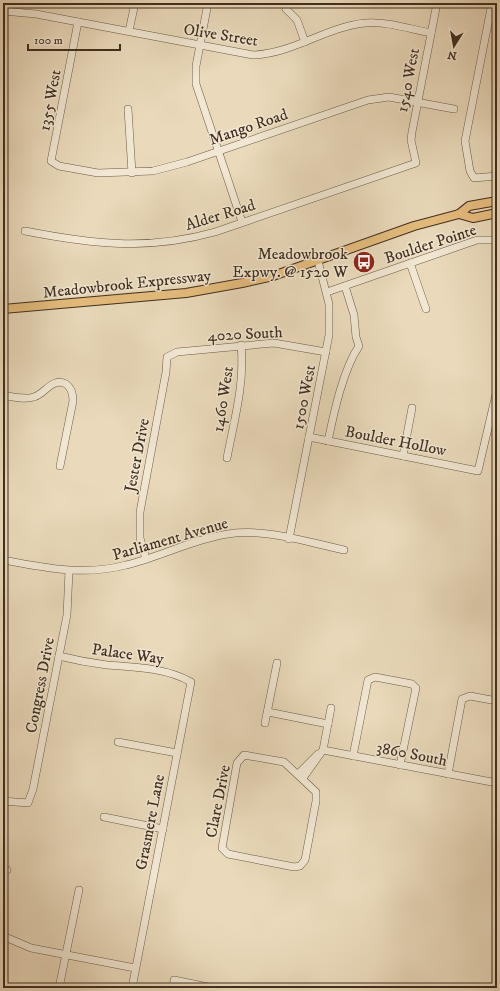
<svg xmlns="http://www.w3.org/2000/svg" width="500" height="991" font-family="'IM FELL DW Pica',serif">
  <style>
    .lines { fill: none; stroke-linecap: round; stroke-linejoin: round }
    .minor-casing { stroke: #6b5945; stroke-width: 8 }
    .major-casing { stroke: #412e1e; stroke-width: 10 }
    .minor { stroke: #f1e7d3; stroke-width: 7 }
    .major { stroke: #e5bd7e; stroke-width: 8 }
    .labels { text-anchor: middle; stroke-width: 3; stroke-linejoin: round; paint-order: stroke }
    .street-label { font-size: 16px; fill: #412e1e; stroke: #f1e7d3 }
    .poi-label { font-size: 16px; fill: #412e1e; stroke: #f1e7d3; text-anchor: end }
  </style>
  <rect width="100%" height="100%" fill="#eadabb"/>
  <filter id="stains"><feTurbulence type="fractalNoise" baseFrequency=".005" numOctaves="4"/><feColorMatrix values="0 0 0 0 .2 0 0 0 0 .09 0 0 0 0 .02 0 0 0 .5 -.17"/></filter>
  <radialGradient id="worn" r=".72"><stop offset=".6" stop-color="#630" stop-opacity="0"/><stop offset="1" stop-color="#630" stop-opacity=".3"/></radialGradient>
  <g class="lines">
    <g class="minor-casing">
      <g id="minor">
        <path d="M208 3 196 66V84L242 222"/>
        <path d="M492 3 465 141 470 171 474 178 497 176"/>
        <path d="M286 9 297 20 305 42"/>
        <path d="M3 11 36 14 253 55C292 54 326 27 365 23 386 21 410 29 431 33"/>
        <path d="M78 22 51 161 59 166 98 173 153 171 187 162 368 100 389 97 454 109"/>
        <path d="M129 31 135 3"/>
        <path d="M128 109 132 173"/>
        <path d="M25 231C92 244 147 251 215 232L416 163 411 140 412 132 437 3"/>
        <path d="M410 263 426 309"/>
        <path d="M327 292 477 240H497"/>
        <path d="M3 395C13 397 24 400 34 397 45 394 52 377 66 384 72 388 73 394 73 401L60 466"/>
        <path d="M309 437 478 471 497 390"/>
        <path d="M328 441C334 412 343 370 359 346L356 337 354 315 345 286"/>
        <path d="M403 456 412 408"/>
        <path d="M227 458C234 421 245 383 241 345"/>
        <path d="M289 539 329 335V304L318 261"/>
        <path d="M146 559 140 538V512L166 372 167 357 177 352 274 343 326 352"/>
        <path d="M3 560C45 568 84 576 126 565 160 557 193 539 228 534 266 528 307 542 344 550"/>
        <path d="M59 656C75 660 91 663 107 665 135 667 167 668 191 682L132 988"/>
        <path d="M268 712 328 724"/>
        <path d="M265 723 277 663"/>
        <path d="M118 742 177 753"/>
        <path d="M323 750 497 783"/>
        <path d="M244 755 284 762 316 792V801L305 860 300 866 294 867 228 854 222 848 237 763Z"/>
        <path d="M353 756 368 680 375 677 412 684 416 688 400 765"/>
        <path d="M298 774 318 754"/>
        <path d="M448 774 462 699 470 696 497 701"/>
        <path d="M303 778 323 750 331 708"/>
        <path d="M495 783 497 774"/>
        <path d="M3 801 28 803 33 789 67 615 69 571"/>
        <path d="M104 817 163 829"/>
        <path d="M3 872 7 870"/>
        <path d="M3 936 31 948 135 968"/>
        <path d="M59 988 79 890"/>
        <path d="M173 988 174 980 213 988"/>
      </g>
    </g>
    <g class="major-casing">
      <g id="major">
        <path d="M459 214 473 218 497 213"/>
        <path d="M3 309 186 293 242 283 273 276 414 226 459 214 469 206 497 201"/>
      </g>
    </g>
    <use href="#minor" class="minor"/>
    <use href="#major" class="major"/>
  </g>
  <defs>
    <g id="bus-disc" transform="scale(1.15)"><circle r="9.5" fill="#8f2418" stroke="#f1e7d3"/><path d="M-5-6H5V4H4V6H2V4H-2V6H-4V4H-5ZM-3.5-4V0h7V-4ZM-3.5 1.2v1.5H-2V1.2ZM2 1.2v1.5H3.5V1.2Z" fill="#fff"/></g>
  </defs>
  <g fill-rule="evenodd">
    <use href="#bus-disc" x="364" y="262"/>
  </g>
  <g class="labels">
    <g class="street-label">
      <text transform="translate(221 34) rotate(9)" y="6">Olive Street</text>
      <text transform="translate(407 80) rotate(-79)" y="6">1540 West</text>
      <text transform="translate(49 100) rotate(-79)" y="6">1355 West</text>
      <text transform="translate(248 126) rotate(-19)" y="6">Mango Road</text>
      <text transform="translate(220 214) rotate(-17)" y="6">Alder Road</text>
      <text transform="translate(430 243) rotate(-18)" y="6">Boulder Pointe</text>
      <text transform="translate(127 283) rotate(-6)" y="6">Meadowbrook Expressway</text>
      <text transform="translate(245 333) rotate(-3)" y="6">4020 South</text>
      <text transform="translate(303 397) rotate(-79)" y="6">1500 West</text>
      <text transform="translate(222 399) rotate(-81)" y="6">1460 West</text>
      <text transform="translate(396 440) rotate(11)" y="6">Boulder Hollow</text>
      <text transform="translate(136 455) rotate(-79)" y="6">Jester Drive</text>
      <text transform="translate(170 538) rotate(-16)" y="6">Parliament Avenue</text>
      <text transform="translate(128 653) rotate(8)" y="6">Palace Way</text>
      <text transform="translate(39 685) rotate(-79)" y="6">Congress Drive</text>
      <text transform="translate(412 753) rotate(11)" y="6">3860 South</text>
      <text transform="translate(217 801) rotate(-79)" y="6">Clare Drive</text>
      <text transform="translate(149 822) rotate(-79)" y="6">Grasmere Lane</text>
    </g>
    <g class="poi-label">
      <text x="348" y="259">Meadowbrook<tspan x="348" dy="18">Expwy. @ 1520 W</tspan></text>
    </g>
  </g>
  <rect width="500" height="991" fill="none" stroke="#eadabb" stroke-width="16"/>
  <rect x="4" y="4" width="492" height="983" fill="none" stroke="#412e1e" stroke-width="2"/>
  <rect x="8" y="8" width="484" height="975" fill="none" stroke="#412e1e"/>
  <g transform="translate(454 46) rotate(191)" stroke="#f1e7d3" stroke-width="3" paint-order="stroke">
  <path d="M0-3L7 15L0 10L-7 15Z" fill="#412e1e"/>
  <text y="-6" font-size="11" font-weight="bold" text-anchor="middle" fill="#412e1e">N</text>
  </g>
  <path d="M28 44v6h92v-6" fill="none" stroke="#412e1e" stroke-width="2"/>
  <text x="34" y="44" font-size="12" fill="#412e1e" stroke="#f1e7d3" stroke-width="3" paint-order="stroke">100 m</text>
  <rect width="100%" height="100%" filter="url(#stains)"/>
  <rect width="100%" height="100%" fill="url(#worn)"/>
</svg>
